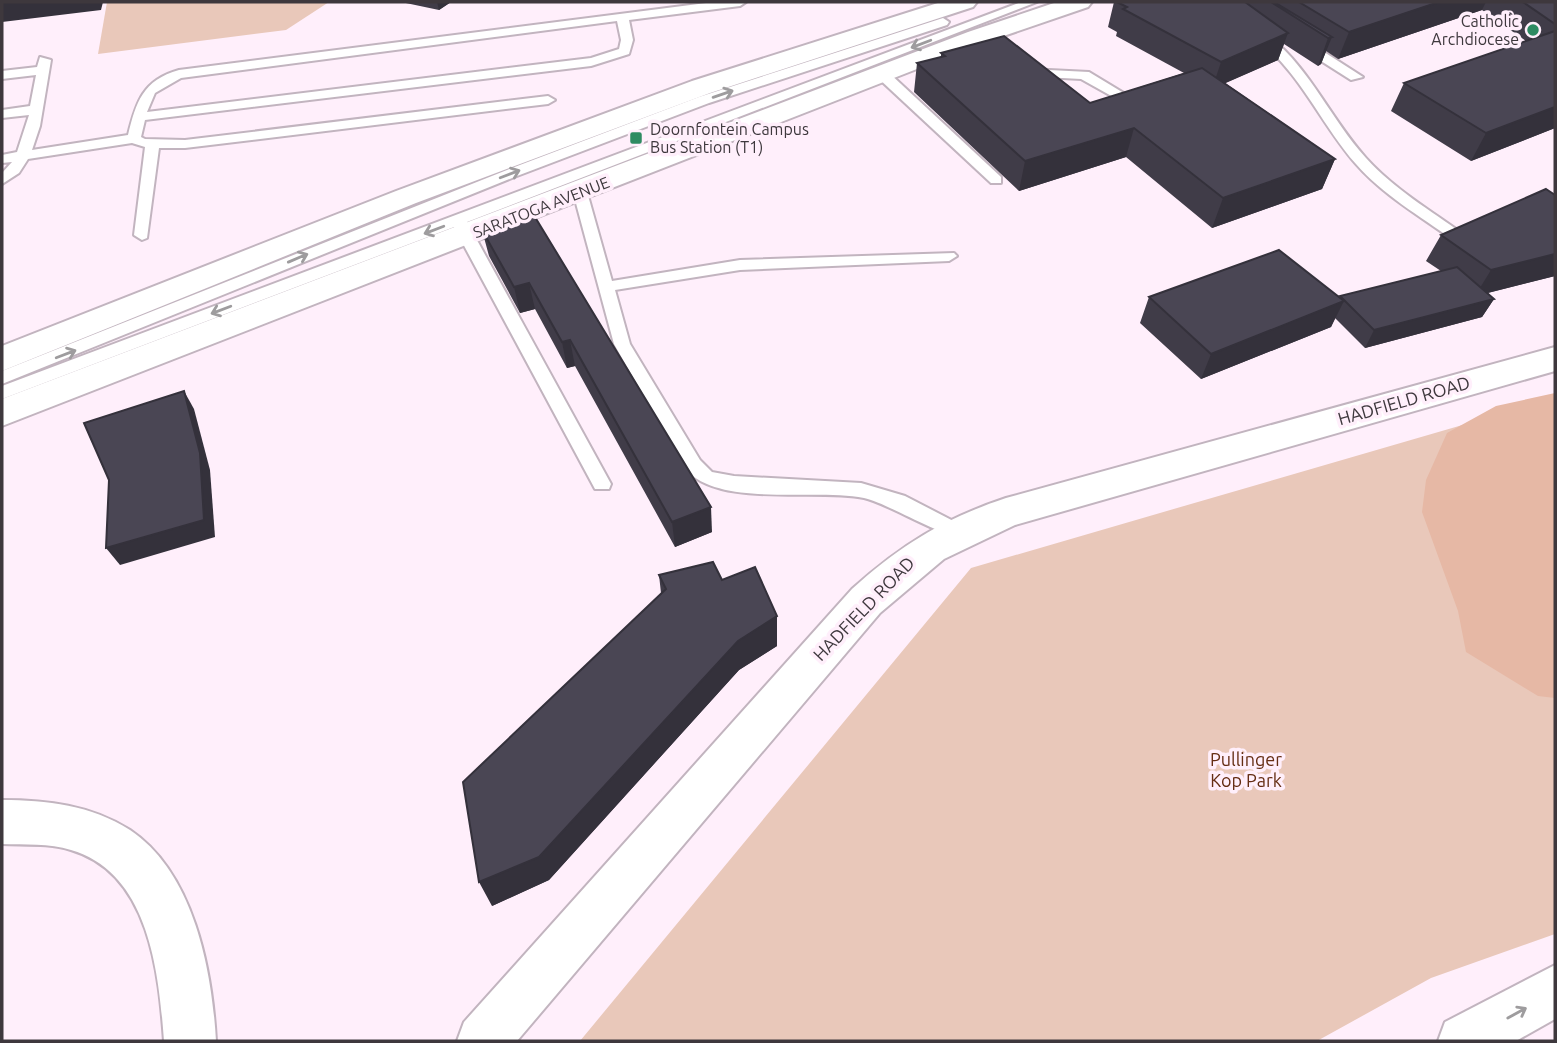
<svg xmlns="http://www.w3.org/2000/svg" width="1557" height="1043" font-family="Ubuntu,sans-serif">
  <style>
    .green { fill: #e9c8ba }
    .forest { fill: #e6b8a5 }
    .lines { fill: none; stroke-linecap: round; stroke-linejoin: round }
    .service-casing { stroke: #c2b4bf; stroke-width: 4 }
    .minor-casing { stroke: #c2b4bf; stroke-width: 4 }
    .tertiary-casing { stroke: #c2b4bf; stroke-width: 4 }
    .secondary-casing { stroke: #c2b4bf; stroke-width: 4 }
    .service { fill: #fff; fill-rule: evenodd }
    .minor { fill: #fff; fill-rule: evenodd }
    .tertiary { fill: #fff; fill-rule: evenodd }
    .secondary { fill: #fff; fill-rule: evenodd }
    .wall { fill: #403c48 }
    .shaded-wall { fill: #34313b }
    .building { fill: #4a4654; stroke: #34313b; stroke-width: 2 }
    .oneway { stroke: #9e9c9e }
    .poi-dot { fill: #2e8b62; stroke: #ffeffb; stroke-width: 2.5 }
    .labels { text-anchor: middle; stroke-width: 7; stroke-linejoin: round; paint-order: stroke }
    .far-poi-label { font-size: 16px; fill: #3e383d; stroke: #ffeffb; text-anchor: end }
    .far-street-label { font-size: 16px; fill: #3e383d; stroke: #ffeffb }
    .street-label { font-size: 18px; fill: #3e383d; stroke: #ffeffb }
    .park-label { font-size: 18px; fill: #652d13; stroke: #ffeffb }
  </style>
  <rect width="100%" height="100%" fill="#ffeffb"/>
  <g class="green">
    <path d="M107 2H329L286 30 98 54Z"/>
    <path d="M1555 398V934L1431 978 1317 1041H580L971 568Z"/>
  </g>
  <path class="forest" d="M1555 393V698L1538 696 1466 652 1458 611 1422 512 1426 480 1447 433 1496 406Z"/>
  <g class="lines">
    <g class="service-casing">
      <g id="service">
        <path d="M714 2H746L740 6 629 20 633 40 629 54 591 66 145 120 141 137 145 139 185 140 548 96 555 100 548 104 185 148H159L147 238 142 240 134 235 145 147 132 143 28 159 19 173 2 184V173L12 162 2 163V155L17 152 29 115 2 118V110L30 106 36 75 2 79V71L37 67 40 57 51 60 40 126 32 150 128 135C136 102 143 80 179 70ZM617 21 621 40 619 49 591 58 147 112 155 93 181 78Z"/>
        <path d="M1021 2H1037L467 222 611 484 609 489H595L454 227 2 399V386Z"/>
        <path d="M943 18 949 22 947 25 709 103 517 176 2 384V371L507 170 699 97Z"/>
        <path d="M1257 33H1265C1310 67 1329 117 1366 158 1394 189 1430 210 1463 234V240H1453C1420 216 1383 195 1356 164 1320 123 1301 73 1257 39Z"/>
        <path d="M1299 41H1307L1363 77 1351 80 1299 47Z"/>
        <path d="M1029 69 1089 72 1127 95 1115 98 1081 79 1024 76 1023 73Z"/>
        <path d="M877 71H887L1001 177V183H991L877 77Z"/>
        <path d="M580 188 587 192 612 281 740 260 954 253 957 256 949 261 740 270 615 290 630 344 700 460 712 472 734 476 861 483 905 496 963 526 966 531 963 536C948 541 888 503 864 498 814 488 722 508 686 470L614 344 573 192Z"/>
      </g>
    </g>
    <g class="minor-casing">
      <g id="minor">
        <path d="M2 800C47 800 91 805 130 830 194 873 212 970 216 1041H164C159 974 150 873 71 850 49 843 25 845 2 844Z"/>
        <path d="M1555 965V1019L1516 1041H1438L1445 1022Z"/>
      </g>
    </g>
    <g class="tertiary-casing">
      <path id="tertiary" d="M1555 347V371L1015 525 944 559 880 613 517 1041H457L464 1022 852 589C901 545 943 519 1006 498Z"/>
    </g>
    <g class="secondary-casing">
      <g id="secondary">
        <path d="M941 2H977L973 7 710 93 416 203 2 371V346L396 191 692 81Z"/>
        <path d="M1057 2H1092L1088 7 986 42 2 426V399L968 32Z"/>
      </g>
    </g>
    <use href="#service" class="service"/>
    <use href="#minor" class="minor"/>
    <use href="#tertiary" class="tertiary"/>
    <use href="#secondary" class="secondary"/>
  </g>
  <g class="wall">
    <path d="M401 2H451L439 10Z"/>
    <path d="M1114 2H1555V128L1471 161 1391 111 1404 83 1526 41 1482 10 1338 59 1326 51 1321 64 1318 66 1284 44 1278 60 1225 83 1335 159 1322 189 1212 228 1126 157 1019 191 914 92 917 63 941 57V53L1090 103 1184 73 1116 36 1117 32 1108 27Z"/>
    <path d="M535 217 712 532 675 547 575 366 567 368 535 309 520 313 489 256 482 230Z"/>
    <path d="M1441 235 1555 276 1488 293 1494 299 1482 317 1365 348 1335 318 1331 327 1201 379 1140 323 1149 297 1339 298 1340 296 1441 271 1426 261Z"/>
    <path d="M659 575 722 580 777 646 739 670 549 880 492 906 661 593Z"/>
  </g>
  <g class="shaded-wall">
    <path d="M2 2H103L101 10 2 22Z"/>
    <path d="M437 2H451L439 10Z"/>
    <path d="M1439 2H1486L1482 10 1338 59 1349 32Z"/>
    <path d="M1288 33 1278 60 1212 89 1221 62Z"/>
    <path d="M1332 37 1321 64 1318 66 1328 38Z"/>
    <path d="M1555 107V128L1471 161 1486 133Z"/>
    <path d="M1134 128 1126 157 1019 191 1025 161Z"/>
    <path d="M1335 159 1322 189 1212 228 1223 198Z"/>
    <path d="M1555 254V276L1475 296 1491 270Z"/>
    <path d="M529 283 535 309 520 313 514 287Z"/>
    <path d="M1494 299 1482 317 1365 348 1374 330Z"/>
    <path d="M1344 301 1331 327 1201 379 1211 354Z"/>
    <path d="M570 340 575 366 567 368 562 342Z"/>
    <path d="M184 391 194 409 210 470 215 537 120 565 106 548Z"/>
    <path d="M711 507 712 532 675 547 672 522Z"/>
    <path d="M777 616V646L739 670 549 880 492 906 479 882 738 641Z"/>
  </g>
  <g class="building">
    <path d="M1117 2H1245L1288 33 1221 62 1123 9 1127 7Z"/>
    <path d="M1271 2H1274L1332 37 1328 38Z"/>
    <path d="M1299 2H1439L1349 32Z"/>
    <path d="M1523 2H1555V24Z"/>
    <path d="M1555 31V107L1486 133 1404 83Z"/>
    <path d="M1004 36 1090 103 1202 68 1335 159 1223 198 1134 128 1025 161 917 63 945 56 941 53Z"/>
    <path d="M1546 189 1555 195V254L1491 270 1441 235Z"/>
    <path d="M535 217 711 507 672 522 570 340 562 342 529 283 514 287 482 230Z"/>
    <path d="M1279 250 1344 301 1211 354 1149 297Z"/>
    <path d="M1457 267 1494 299 1374 330 1340 296Z"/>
    <path d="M184 391 200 453 204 520 106 548 109 480 84 423Z"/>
    <path d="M713 562 722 580 755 567 777 616 738 641 539 857 479 882 463 782 666 589 659 575Z"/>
  </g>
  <defs><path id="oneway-shaft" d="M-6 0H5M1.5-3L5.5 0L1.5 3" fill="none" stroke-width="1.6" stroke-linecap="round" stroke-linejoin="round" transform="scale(1.75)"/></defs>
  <g class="oneway">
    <use href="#oneway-shaft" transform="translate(921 44) rotate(159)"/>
    <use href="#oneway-shaft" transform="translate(723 94) rotate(-19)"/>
    <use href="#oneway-shaft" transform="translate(510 174) rotate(-21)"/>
    <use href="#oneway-shaft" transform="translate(434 230) rotate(159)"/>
    <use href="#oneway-shaft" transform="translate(298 258) rotate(-23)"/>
    <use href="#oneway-shaft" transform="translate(221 310) rotate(159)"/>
    <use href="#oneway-shaft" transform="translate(66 354) rotate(-21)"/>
    <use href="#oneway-shaft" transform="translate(1517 1013) rotate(-29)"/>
  </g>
  <g class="poi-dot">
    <circle cx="1533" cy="30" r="7"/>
    <rect x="629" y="131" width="14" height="14" rx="3.5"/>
  </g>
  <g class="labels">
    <g class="far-poi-label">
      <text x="1519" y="27">Catholic<tspan x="1519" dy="18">Archdiocese</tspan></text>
      <text x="650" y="135" text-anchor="start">Doornfontein Campus<tspan x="650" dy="18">Bus Station (T1)</tspan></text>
    </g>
    <g class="far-street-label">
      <text transform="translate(541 207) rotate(-21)" y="6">SARATOGA AVENUE</text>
    </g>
    <g class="street-label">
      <text transform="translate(1404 401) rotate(-16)" y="6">HADFIELD ROAD</text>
      <text transform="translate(864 609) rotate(-46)" y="6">HADFIELD ROAD</text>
    </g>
    <g class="park-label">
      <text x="1246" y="766">Pullinger<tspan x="1246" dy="21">Kop Park</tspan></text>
    </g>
  </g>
  <rect width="1557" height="1043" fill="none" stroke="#3e383d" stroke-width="7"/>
</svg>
